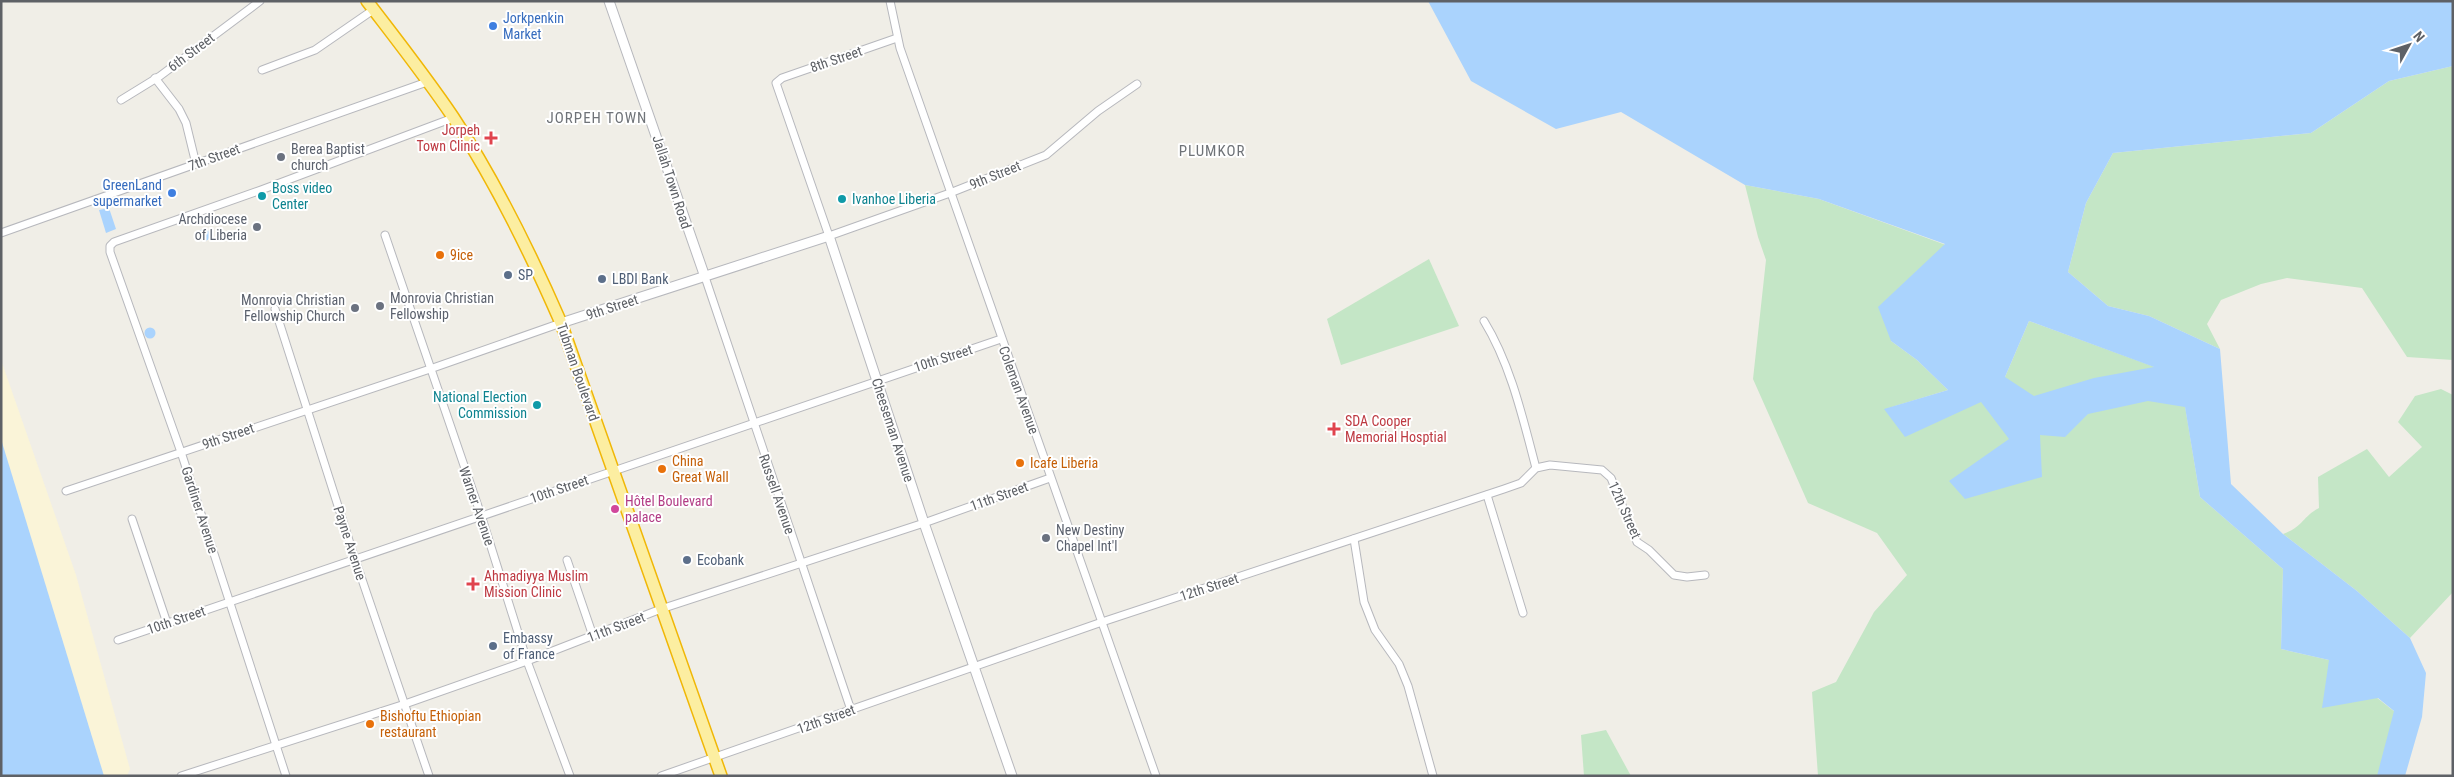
<svg xmlns="http://www.w3.org/2000/svg" width="2454" height="777" font-family="'Roboto Condensed',sans-serif">
  <style>
    .green { fill: #c4e6c6 }
    .sand { fill: #faf4d8 }
    .water { fill: #aad3fd; fill-rule: evenodd }
    .lines { fill: none; stroke-linecap: round; stroke-linejoin: round }
    .minor-casing { stroke: #b7b8bd; stroke-width: 9 }
    .tertiary-casing { stroke: #b7b8bd; stroke-width: 11 }
    .trunk-casing { stroke: #f0b707; stroke-width: 14 }
    .minor { stroke: #fff; stroke-width: 7 }
    .tertiary { stroke: #fff; stroke-width: 9 }
    .trunk { stroke: #fceea1; stroke-width: 11 }
    .shop-dot { fill: #3f7fe0; stroke: #fff; stroke-width: 2 }
    .health-dot { fill: #e0444e; stroke: #fff; stroke-width: 2 }
    .worship-dot { fill: #6b7280; stroke: #fff; stroke-width: 2 }
    .culture-dot { fill: #0f9aa8; stroke: #fff; stroke-width: 2 }
    .food-dot { fill: #e8710a; stroke: #fff; stroke-width: 2 }
    .service-dot { fill: #5c6f8a; stroke: #fff; stroke-width: 2 }
    .hotel-dot { fill: #d1479c; stroke: #fff; stroke-width: 2 }
    .labels { text-anchor: middle; stroke-width: 4; stroke-linejoin: round; paint-order: stroke }
    .shop-label { font-size: 14px; fill: #366cbe; stroke: #fff; text-anchor: start }
    .street-label { font-size: 14px; fill: #5e6166; stroke: #fff }
    .health-label { font-size: 14px; fill: #be3a42; stroke: #fff; text-anchor: start }
    .worship-label { font-size: 14px; fill: #5b616d; stroke: #fff; text-anchor: start }
    .culture-label { font-size: 14px; fill: #0d838f; stroke: #fff; text-anchor: start }
    .food-label { font-size: 14px; fill: #c56008; stroke: #fff; text-anchor: start }
    .service-label { font-size: 14px; fill: #4e5e75; stroke: #fff; text-anchor: start }
    .hotel-label { font-size: 14px; fill: #b23c85; stroke: #fff; text-anchor: start }
    .neighbourhood-label { font-size: 15px; letter-spacing: 1px; fill: #6f7378; stroke: #fff }
  </style>
  <rect width="100%" height="100%" fill="#f0eee7"/>
  <g class="green">
    <path d="M2453 66V360L2407 357 2362 288 2287 278 2261 284 2221 300 2207 324 2220 349 2149 316 2108 306 2068 272 2086 203 2113 153 2311 133 2389 81Z"/>
    <path d="M1745 185 1819 199 1946 245 1891 341 1917 360 1948 390 1885 409 2005 377 2029 321 2155 367 2185 406 2200 497 2283 569 2281 649 2329 660 2395 712 2405 776H1818L1812 692 1836 682 1874 612 1907 575 1877 533 1808 503 1753 379 1766 260 1758 237Z"/>
    <path d="M1429 259 1459 326 1341 365 1327 319Z"/>
    <path d="M2441 389 2453 395V592L2410 638 2357 591 2283 534C2303 527 2302 517 2319 508L2318 477 2367 449 2389 477 2422 447 2398 422 2415 396Z"/>
    <path d="M1606 730 1631 776H1584L1581 735Z"/>
  </g>
  <path class="sand" d="M1 360 76 575 130 769 127 776H100L1 461Z"/>
  <g class="water">
    <path d="M1428 1H2453V66L2389 81 2311 133 2113 153 2086 203 2068 272 2108 306 2149 316 2220 349 2231 484 2283 534 2357 591 2410 638 2426 673 2422 717 2405 776H2377L2394 711 2378 698 2322 708 2329 660 2281 649 2283 569 2200 497 2185 407 2148 401 2088 414 2065 437 2040 435 2042 477 1965 499 1949 481 2009 439 1981 402 1905 437 1884 409 1948 390 1917 360 1891 341 1878 307 1945 244 1819 199 1745 185 1621 112 1556 129 1471 81ZM2029 321 2154 367 2094 378 2034 396 2005 377Z"/>
    <path d="M109 208 116 229 106 233 99 210Z"/>
    <circle cx="204" cy="235" r="6"/>
    <circle cx="150" cy="333" r="5.5"/>
    <path d="M1 439 104 776H1Z"/>
  </g>
  <g class="lines">
    <g class="minor-casing">
      <g id="minor">
        <path d="M890 1 900 48 1156 776"/>
        <path d="M897 38 782 78 776 83 829 236 950 193 1046 155 1098 111 1137 84"/>
        <path d="M262 70 315 50 373 10"/>
        <path d="M155 78 179 109 186 123 196 164"/>
        <path d="M121 100 160 76 260 1"/>
        <path d="M1 233 427 82"/>
        <path d="M385 235 481 515 527 661 570 776"/>
        <path d="M705 277 851 710"/>
        <path d="M275 309 355 559 429 776"/>
        <path d="M1484 321C1511 365 1523 419 1536 468"/>
        <path d="M66 491 430 369 561 323"/>
        <path d="M1487 495 1523 613"/>
        <path d="M132 519 167 623"/>
        <path d="M1354 539 1364 602 1375 630 1399 664 1408 686 1433 776"/>
        <path d="M567 560 593 636"/>
        <path d="M118 640 1001 339"/>
        <path d="M181 776 405 704 527 661 661 609 924 523 1050 478"/>
        <path d="M286 776 181 452 110 252V246L114 242 261 190 453 118"/>
        <path d="M661 776 1102 622 1504 489 1521 483 1536 468 1550 465 1602 470 1611 478 1637 542 1649 550 1674 575 1687 577 1705 575"/>
      </g>
    </g>
    <g class="tertiary-casing">
      <g id="tertiary">
        <path d="M609 1 705 277"/>
        <path d="M561 323 829 236 924 523 1012 776"/>
      </g>
    </g>
    <g class="trunk-casing">
      <path id="trunk" d="M367 1C396 39 426 77 453 117 496 182 530 252 561 323L721 776"/>
    </g>
    <use href="#minor" class="minor"/>
    <use href="#tertiary" class="tertiary"/>
    <use href="#trunk" class="trunk"/>
  </g>
  <g class="shop-dot">
    <circle cx="493" cy="26" r="5"/>
    <circle cx="172" cy="193" r="5"/>
  </g>
  <g class="health-dot">
    <path d="M488.5 130.5h5v5h5v5h-5v5h-5v-5h-5v-5h5z"/>
    <path d="M1331.5 421.5h5v5h5v5h-5v5h-5v-5h-5v-5h5z"/>
    <path d="M470.5 576.5h5v5h5v5h-5v5h-5v-5h-5v-5h5z"/>
  </g>
  <g class="worship-dot">
    <circle cx="281" cy="157" r="5"/>
    <circle cx="257" cy="227" r="5"/>
    <circle cx="380" cy="306" r="5"/>
    <circle cx="355" cy="308" r="5"/>
    <circle cx="1046" cy="538" r="5"/>
  </g>
  <g class="culture-dot">
    <circle cx="262" cy="196" r="5"/>
    <circle cx="842" cy="199" r="5"/>
    <circle cx="537" cy="405" r="5"/>
  </g>
  <g class="food-dot">
    <circle cx="440" cy="255" r="5"/>
    <circle cx="1020" cy="463" r="5"/>
    <circle cx="662" cy="469" r="5"/>
    <circle cx="370" cy="724" r="5"/>
  </g>
  <g class="service-dot">
    <circle cx="508" cy="275" r="5"/>
    <circle cx="602" cy="279" r="5"/>
    <circle cx="687" cy="560" r="5"/>
    <circle cx="493" cy="646" r="5"/>
  </g>
  <circle class="hotel-dot" cx="615" cy="509" r="5"/>
  <g class="labels">
    <g class="shop-label">
      <text x="503" y="23">Jorkpenkin<tspan x="503" dy="16">Market</tspan></text>
      <text x="162" y="190" text-anchor="end">GreenLand<tspan x="162" dy="16">supermarket</tspan></text>
    </g>
    <g class="street-label">
      <text transform="translate(191 52) rotate(-37)" y="5">6th Street</text>
      <text transform="translate(836 59) rotate(-19)" y="5">8th Street</text>
      <text transform="translate(214 157) rotate(-20)" y="5">7th Street</text>
      <text transform="translate(995 175) rotate(-22)" y="5">9th Street</text>
      <text transform="translate(672 182) rotate(72)" y="5">Jallah Town Road</text>
      <text transform="translate(612 307) rotate(-18)" y="5">9th Street</text>
      <text transform="translate(943 358) rotate(-18)" y="5">10th Street</text>
      <text transform="translate(578 372) rotate(71)" y="5">Tubman Boulevard</text>
      <text transform="translate(1019 390) rotate(70)" y="5">Coleman Avenue</text>
      <text transform="translate(893 430) rotate(72)" y="5">Cheeseman Avenue</text>
      <text transform="translate(228 436) rotate(-19)" y="5">9th Street</text>
      <text transform="translate(559 489) rotate(-19)" y="5">10th Street</text>
      <text transform="translate(777 494) rotate(71)" y="5">Russell Avenue</text>
      <text transform="translate(999 496) rotate(-20)" y="5">11th Street</text>
      <text transform="translate(477 506) rotate(71)" y="5">Warner Avenue</text>
      <text transform="translate(200 510) rotate(72)" y="5">Gardiner Avenue</text>
      <text transform="translate(1625 510) rotate(66)" y="5">12th Street</text>
      <text transform="translate(350 543) rotate(72)" y="5">Payne Avenue</text>
      <text transform="translate(1209 587) rotate(-18)" y="5">12th Street</text>
      <text transform="translate(176 620) rotate(-19)" y="5">10th Street</text>
      <text transform="translate(616 627) rotate(-21)" y="5">11th Street</text>
      <text transform="translate(826 719) rotate(-20)" y="5">12th Street</text>
    </g>
    <g class="health-label">
      <text x="480" y="135" text-anchor="end">Jorpeh<tspan x="480" dy="16">Town Clinic</tspan></text>
      <text x="1345" y="426">SDA Cooper<tspan x="1345" dy="16">Memorial Hosptial</tspan></text>
      <text x="484" y="581">Ahmadiyya Muslim<tspan x="484" dy="16">Mission Clinic</tspan></text>
    </g>
    <g class="worship-label">
      <text x="291" y="154">Berea Baptist<tspan x="291" dy="16">church</tspan></text>
      <text x="247" y="224" text-anchor="end">Archdiocese<tspan x="247" dy="16">of Liberia</tspan></text>
      <text x="390" y="303">Monrovia Christian<tspan x="390" dy="16">Fellowship</tspan></text>
      <text x="345" y="305" text-anchor="end">Monrovia Christian<tspan x="345" dy="16">Fellowship Church</tspan></text>
      <text x="1056" y="535">New Destiny<tspan x="1056" dy="16">Chapel Int'l</tspan></text>
    </g>
    <g class="culture-label">
      <text x="272" y="193">Boss video<tspan x="272" dy="16">Center</tspan></text>
      <text x="852" y="204">Ivanhoe Liberia</text>
      <text x="527" y="402" text-anchor="end">National Election<tspan x="527" dy="16">Commission</tspan></text>
    </g>
    <g class="food-label">
      <text x="450" y="260">9ice</text>
      <text x="672" y="466">China<tspan x="672" dy="16">Great Wall</tspan></text>
      <text x="1030" y="468">Icafe Liberia</text>
      <text x="380" y="721">Bishoftu Ethiopian<tspan x="380" dy="16">restaurant</tspan></text>
    </g>
    <g class="service-label">
      <text x="518" y="280">SP</text>
      <text x="612" y="284">LBDI Bank</text>
      <text x="697" y="565">Ecobank</text>
      <text x="503" y="643">Embassy<tspan x="503" dy="16">of France</tspan></text>
    </g>
    <g class="hotel-label">
      <text x="625" y="506">Hôtel Boulevard<tspan x="625" dy="16">palace</tspan></text>
    </g>
    <g class="neighbourhood-label">
      <text x="597" y="123">JORPEH TOWN</text>
      <text x="1212" y="156">PLUMKOR</text>
    </g>
  </g>
  <rect width="2454" height="777" fill="none" stroke="#5e6166" stroke-width="5"/>
  <g transform="translate(2409 45) rotate(50)" stroke="#ffffff" stroke-width="4" paint-order="stroke">
  <path d="M0-4L9 19L0 12L-9 19Z" fill="#5e6166"/>
  <text y="-8" font-size="14" font-weight="bold" text-anchor="middle" fill="#5e6166">N</text>
  </g>
</svg>
